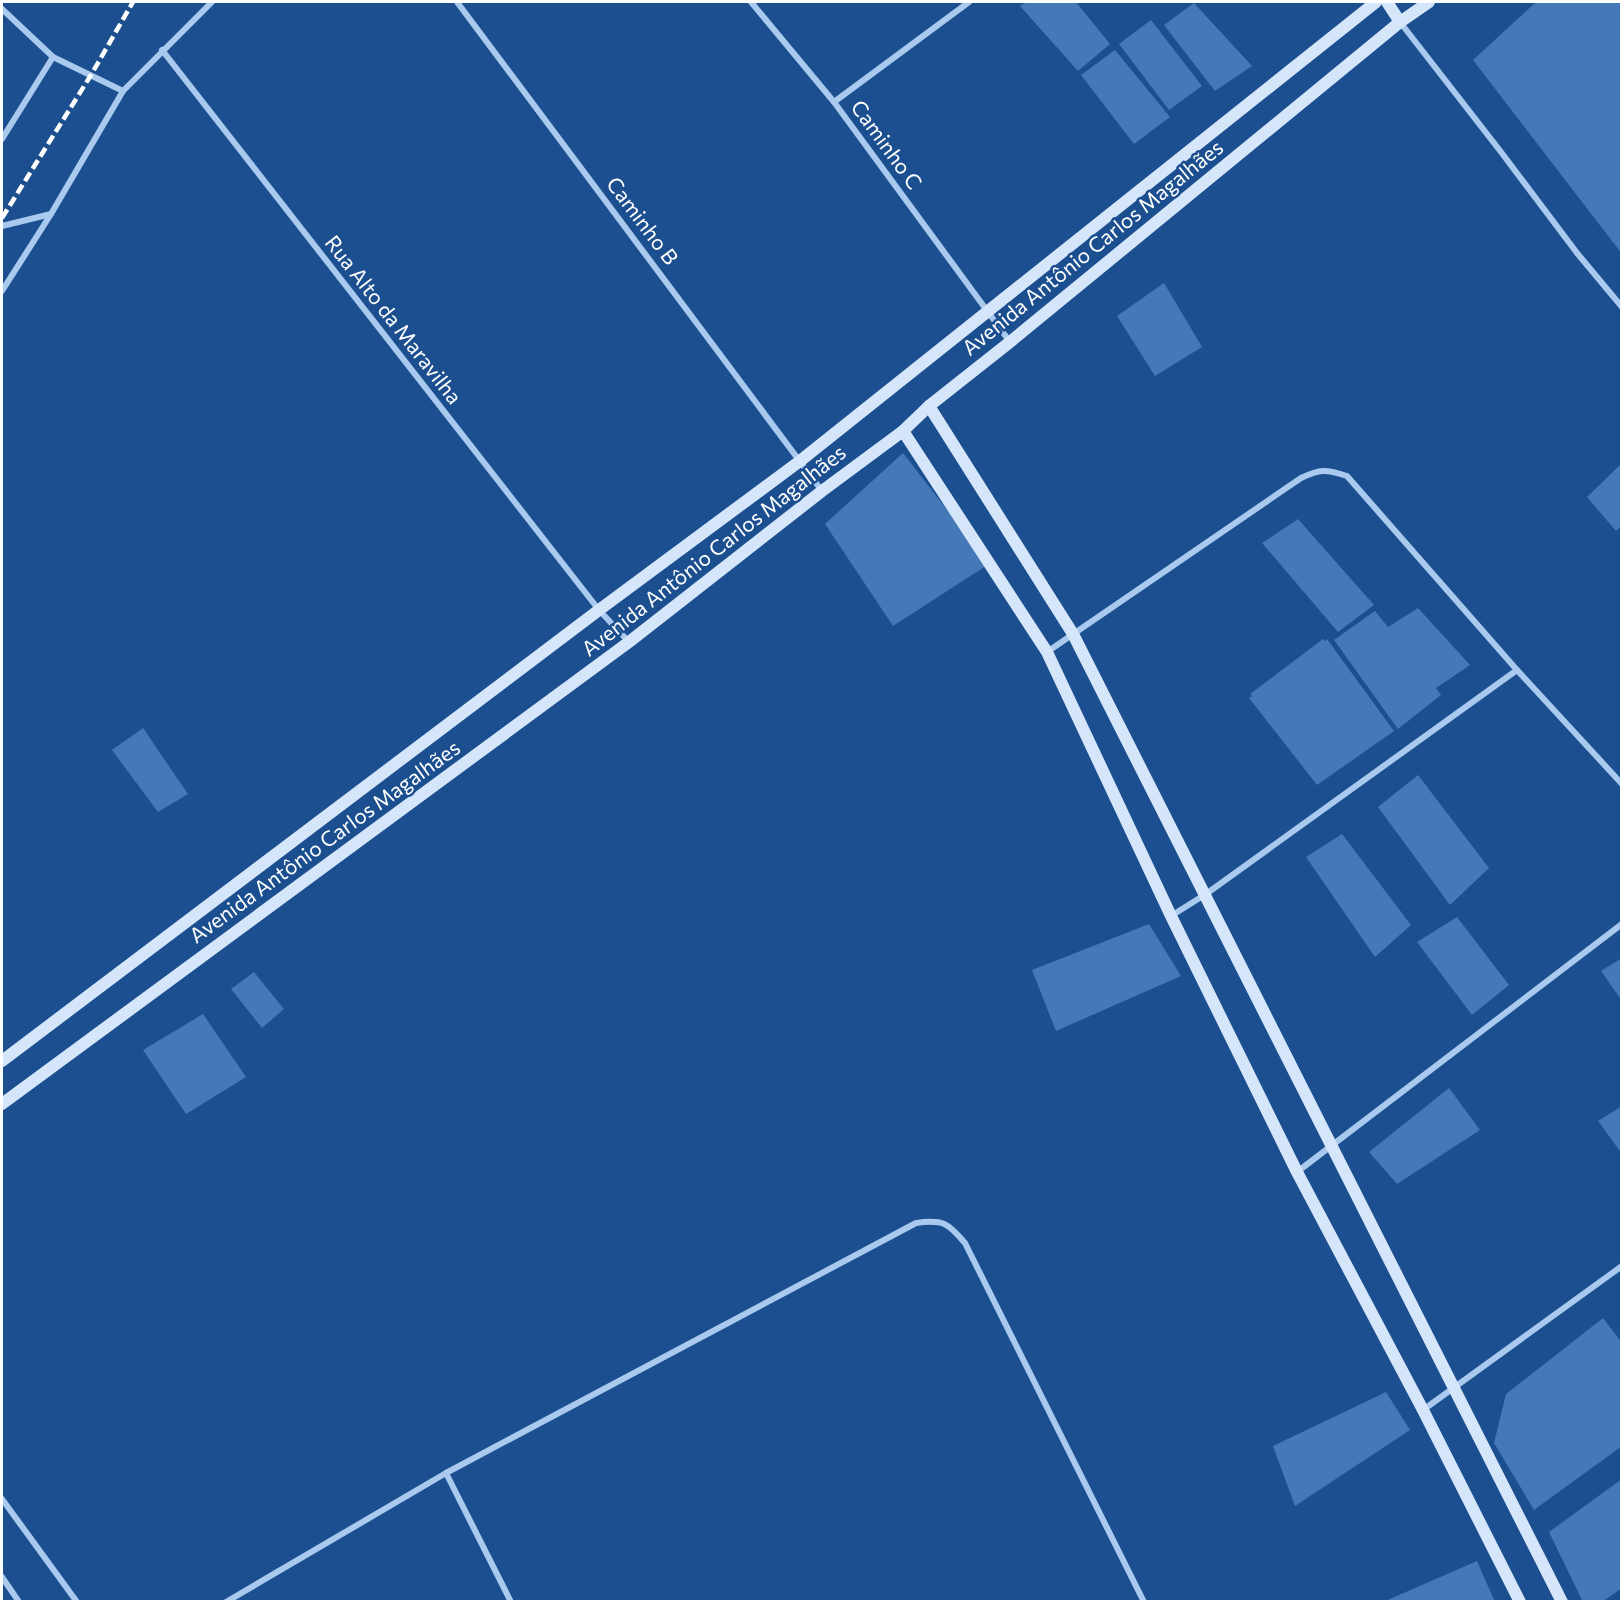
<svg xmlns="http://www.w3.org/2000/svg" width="1623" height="1603" font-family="Commissioner,sans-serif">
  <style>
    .building { fill: #4478b7 }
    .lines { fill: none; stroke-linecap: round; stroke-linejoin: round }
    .street { stroke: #a9c9ee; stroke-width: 6 }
    .secondary { stroke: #d6e6fa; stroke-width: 12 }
    .rail { stroke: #fff; stroke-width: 4.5; stroke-dasharray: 10 4.5; stroke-linecap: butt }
    .labels { text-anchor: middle; stroke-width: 5; stroke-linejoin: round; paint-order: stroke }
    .street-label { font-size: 21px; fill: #fff; stroke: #1b4f8f }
  </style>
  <rect width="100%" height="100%" fill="#1b4f8f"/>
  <g class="building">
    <path d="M1026 2H1076L1110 44 1078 71 1020 6Z"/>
    <path d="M1536 2H1622V254L1473 60Z"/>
    <path d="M1194 3 1252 66 1215 91 1164 25Z"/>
    <path d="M1151 20 1202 86 1169 110 1119 44Z"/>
    <path d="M1115 50 1170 117 1134 144 1081 75Z"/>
    <path d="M1164 283 1202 347 1155 376 1117 316Z"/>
    <path d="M903 453 989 564 893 626 825 524Z"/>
    <path d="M1622 463V525L1616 531 1587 497Z"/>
    <path d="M1298 519 1374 605 1338 632 1262 543Z"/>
    <path d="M1418 608 1470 665 1436 688 1441 695 1398 729 1334 640 1375 611 1388 627Z"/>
    <path d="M1323 639 1325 641 1327 639 1394 731 1317 785 1249 698 1252 696 1250 694Z"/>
    <path d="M143 728 188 794 158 812 112 750Z"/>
    <path d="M1418 775 1489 868 1450 905 1378 807Z"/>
    <path d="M1342 834 1411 925 1375 957 1306 857Z"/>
    <path d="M1457 917 1509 985 1472 1015 1417 942Z"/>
    <path d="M1149 924 1181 976 1056 1031 1032 970Z"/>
    <path d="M1622 958V1001L1601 971Z"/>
    <path d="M254 972 284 1009 262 1028 231 989Z"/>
    <path d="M203 1014 246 1077 186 1114 143 1050Z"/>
    <path d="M1449 1088 1480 1130 1397 1184 1369 1152Z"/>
    <path d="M1622 1106V1154L1598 1121Z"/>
    <path d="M1603 1318 1622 1343V1446L1534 1510 1494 1443 1506 1394Z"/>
    <path d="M1386 1392 1410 1430 1295 1506 1273 1446Z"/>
    <path d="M1622 1479V1588L1602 1602H1583L1549 1532Z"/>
    <path d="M1477 1561 1495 1602H1383Z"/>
  </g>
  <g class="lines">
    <g class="street">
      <path d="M457 2 822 491"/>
      <path d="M751 2 834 102 1010 342"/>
      <path d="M2 9 53 57 123 91"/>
      <path d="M1400 22 1501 152 1577 253 1622 307"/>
      <path d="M162 50 599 610 629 642"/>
      <path d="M834 102 969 2"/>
      <path d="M2 139 53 57"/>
      <path d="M2 226 51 214"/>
      <path d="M2 291 51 214 123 91 212 2"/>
      <path d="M1047 652 1301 478C1320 469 1326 469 1347 476L1517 670 1622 784"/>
      <path d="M1171 916 1206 894 1517 670"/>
      <path d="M1297 1172 1622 924"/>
      <path d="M1423 1410 1622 1266"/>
      <path d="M446 1473 511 1602"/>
      <path d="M2 1499 77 1602"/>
      <path d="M2 1577 19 1602"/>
      <path d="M226 1602 446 1473 916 1223C943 1219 948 1223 965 1243L1144 1602"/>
    </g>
    <g class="secondary">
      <path d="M1387 2 1400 22"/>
      <path d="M929 406 1073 634 1562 1602"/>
      <path d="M903 431 1047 652 1171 916 1297 1172 1423 1410 1520 1602"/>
      <path d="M2 1061 599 610 800 461 1376 2"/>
      <path d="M2 1104 629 642 822 491 903 431 929 406 1010 342 1400 22 1429 2"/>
    </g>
    <path class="rail" d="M2 218 91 75 133 2"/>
  </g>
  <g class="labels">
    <g class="street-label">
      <text transform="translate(886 145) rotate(54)" y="7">Caminho C</text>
      <text transform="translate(642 221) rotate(53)" y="7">Caminho B</text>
      <text transform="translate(1093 248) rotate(-39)" y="7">Avenida Antônio Carlos Magalhães</text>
      <text transform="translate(393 320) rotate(52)" y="7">Rua Alto da Maravilha</text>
      <text transform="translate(714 551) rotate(-38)" y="7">Avenida Antônio Carlos Magalhães</text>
      <text transform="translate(325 842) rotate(-36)" y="7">Avenida Antônio Carlos Magalhães</text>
    </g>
  </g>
  <rect width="1623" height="1603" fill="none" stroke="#ffffff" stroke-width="6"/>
</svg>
